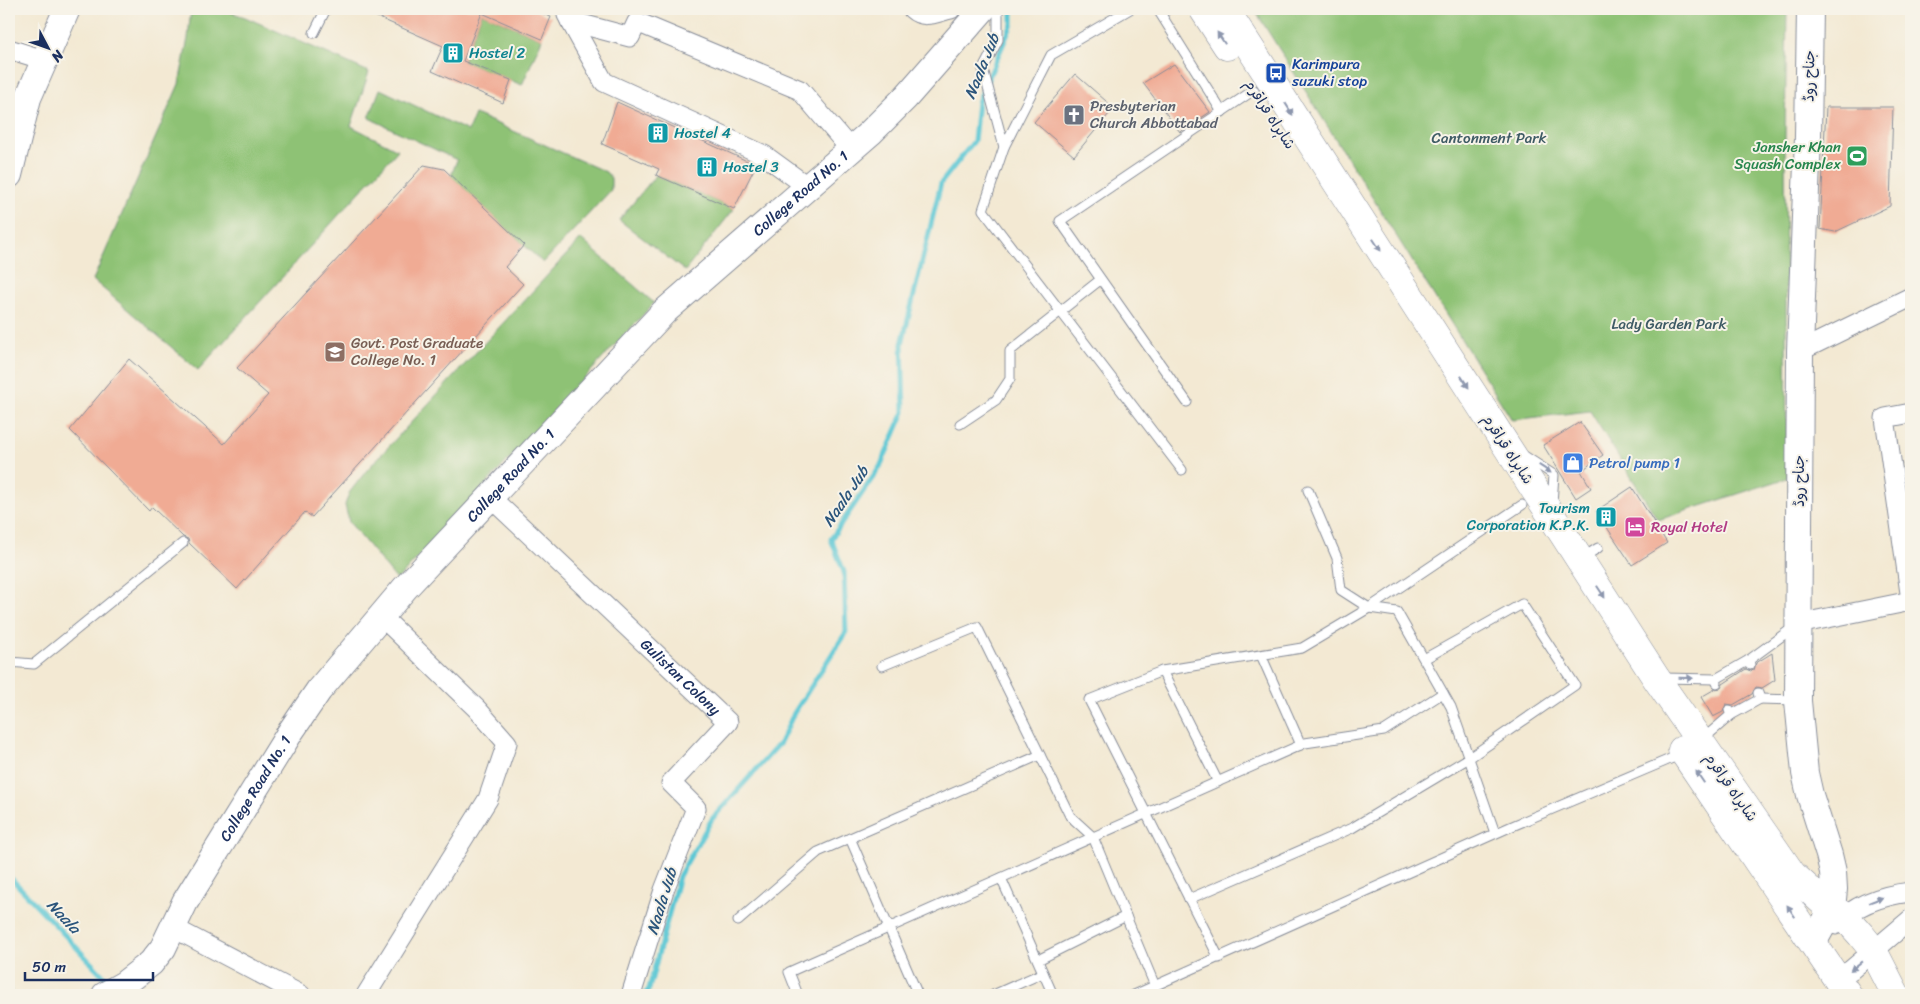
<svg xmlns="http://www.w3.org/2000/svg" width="1920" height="1004" font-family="Sriracha,'Playpen Sans Arabic',sans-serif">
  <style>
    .green { fill: #8ec274; stroke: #547869 }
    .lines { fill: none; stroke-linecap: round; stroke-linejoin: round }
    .stream { stroke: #5bc7d4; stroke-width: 5 }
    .building { fill: #f0ab94 }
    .service-casing { stroke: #878c98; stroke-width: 11 }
    .minor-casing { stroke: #878c98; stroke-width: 21 }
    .secondary-casing { stroke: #878c98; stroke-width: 28 }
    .trunk-casing { stroke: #878c98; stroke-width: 29 }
    .service { stroke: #fff; stroke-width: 9 }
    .minor { stroke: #fff; stroke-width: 19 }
    .secondary { stroke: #fff; stroke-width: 26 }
    .trunk { stroke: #fff; stroke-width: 28 }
    .oneway { fill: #8d97ae }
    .labels { text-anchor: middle; stroke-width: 4; stroke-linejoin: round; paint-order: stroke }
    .culture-label { font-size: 15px; fill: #0d838f; stroke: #f7f3e8; text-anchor: start }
    .transit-label { font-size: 15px; fill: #164399; stroke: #f7f3e8; text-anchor: start }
    .street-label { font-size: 15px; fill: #1b2f5e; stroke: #f7f3e8 }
    .worship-label { font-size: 15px; fill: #5b616d; stroke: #f7f3e8; text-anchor: start }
    .park-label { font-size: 15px; fill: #3e5b65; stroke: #f7f3e8 }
    .leisure-label { font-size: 15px; fill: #27864d; stroke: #f7f3e8; text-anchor: end }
    .education-label { font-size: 15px; fill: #785e54; stroke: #f7f3e8; text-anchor: start }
    .shop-label { font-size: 15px; fill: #366cbe; stroke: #f7f3e8; text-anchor: start }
    .hotel-label { font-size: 15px; fill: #b23c85; stroke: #f7f3e8; text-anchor: start }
    .water-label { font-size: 16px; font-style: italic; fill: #2b557c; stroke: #f7f3e8 }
  </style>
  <rect width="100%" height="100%" fill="#f7f3e8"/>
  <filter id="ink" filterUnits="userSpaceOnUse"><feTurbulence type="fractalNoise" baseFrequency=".02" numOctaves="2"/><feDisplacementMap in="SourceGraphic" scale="10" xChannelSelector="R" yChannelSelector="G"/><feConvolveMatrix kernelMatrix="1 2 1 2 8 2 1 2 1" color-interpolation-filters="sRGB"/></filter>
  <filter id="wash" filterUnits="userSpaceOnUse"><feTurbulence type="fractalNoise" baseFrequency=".0096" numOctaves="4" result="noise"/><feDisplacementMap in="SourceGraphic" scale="20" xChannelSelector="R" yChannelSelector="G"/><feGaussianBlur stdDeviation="1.12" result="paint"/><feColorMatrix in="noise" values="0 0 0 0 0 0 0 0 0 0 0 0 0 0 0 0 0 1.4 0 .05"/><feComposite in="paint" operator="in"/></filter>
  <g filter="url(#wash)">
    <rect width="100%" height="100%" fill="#f3e9d3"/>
    <g class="green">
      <path d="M191 9H221L245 17 369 72 351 126 398 150 198 370 93 280 179 84 188 38Z"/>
      <path d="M1254 9H1787L1785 138 1787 478 1658 520 1590 411 1512 420Z"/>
      <path d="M482 13 542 39 522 85 463 61Z"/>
      <path d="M380 89 468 131 475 114 606 172 611 178V190L543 263 451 176 457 160 369 118Z"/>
      <path d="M656 175 734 209 685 271 619 220Z"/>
      <path d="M581 239 654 303 397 580 349 522 345 505 349 493 367 470Z"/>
    </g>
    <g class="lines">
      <g class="stream">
        <path d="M9 876 110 983"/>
        <path d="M9 989 10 995"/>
        <path d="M644 995 649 989 679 876 712 819 780 743 794 713 846 632 844 572 831 539 880 467 904 412 902 344 941 183 974 141 978 102 1012 24V9"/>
      </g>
    </g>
    <g id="blocks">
      <g class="building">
        <path d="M359 9H532L551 17 542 39 482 13 463 61 511 80 503 103 432 71 443 46Z"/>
        <path d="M1174 64 1210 112 1180 132 1143 83Z"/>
        <path d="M1075 74 1114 108 1074 156 1034 122Z"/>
        <path d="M617 102 756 165 734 209 656 175 659 169 602 144Z"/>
        <path d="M1826 107H1893L1890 206 1835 232 1820 229Z"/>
        <path d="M424 165 444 169 524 245 505 267 523 284 312 517 305 512 237 589 189 543 188 539 183 537 152 507 149 511 70 430 129 359 224 444 268 395 237 368Z"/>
        <path d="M1580 422 1603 455 1581 471 1591 488 1576 498 1543 445Z"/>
        <path d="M1632 487 1667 543 1632 565 1596 511Z"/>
        <path d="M1772 653 1775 680 1762 688 1756 687 1752 694 1733 705 1726 704 1723 712 1713 717 1701 697 1715 689 1721 688 1723 684 1746 669 1751 671 1754 670 1756 663Z"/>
      </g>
    </g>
  </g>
  <g filter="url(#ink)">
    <use href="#blocks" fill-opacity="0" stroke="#878c98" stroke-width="1"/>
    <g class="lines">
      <g class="service-casing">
        <g id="service">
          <path d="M998 9V40L983 69 1004 147 983 210 1182 470"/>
          <path d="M1168 9 1160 13 1222 112"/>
          <path d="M314 33 326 9"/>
          <path d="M1004 147 1051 55 1130 9"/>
          <path d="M1187 402 1060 221 1254 90"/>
          <path d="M960 424 996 400 1010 379V351L1100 280"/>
          <path d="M1523 455 1554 475 1552 503"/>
          <path d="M1308 490 1337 558 1341 590 1369 608 1397 612 1451 707 1495 833"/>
          <path d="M1582 558 1598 548"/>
          <path d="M1261 655 1301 745"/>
          <path d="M1749 660 1794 627"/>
          <path d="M9 662 34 664 183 543"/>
          <path d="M882 666 977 627 1070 816 1093 837 1155 986"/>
          <path d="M1162 671 1218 782"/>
          <path d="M1661 678 1716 679"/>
          <path d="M1717 683 1716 679 1749 660 1750 665"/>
          <path d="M1760 699 1795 700"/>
          <path d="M1729 710 1731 715 1760 699 1758 693"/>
          <path d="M1703 739 1731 715"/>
          <path d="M850 838 918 995"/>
          <path d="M1001 878 1053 995"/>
          <path d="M1189 899 1352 828 1469 758 1575 685 1522 604 1424 659"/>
          <path d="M738 921 818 852 1040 755"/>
          <path d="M1219 958 1089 700 1162 671 1302 648 1369 608 1522 505"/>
          <path d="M1038 960 1126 916"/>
          <path d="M798 995 789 972 1305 743 1384 731 1443 693"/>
          <path d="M993 995 1043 973"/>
          <path d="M1134 995 1510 827 1682 754"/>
        </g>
      </g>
      <g class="minor-casing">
        <g id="minor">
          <path d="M912 9C924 20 937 12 951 9"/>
          <path d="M567 15 604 82 764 155 808 187"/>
          <path d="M570 21 630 37 637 22 800 90 851 150"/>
          <path d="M9 49 44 60"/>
          <path d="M1800 351 1911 297"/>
          <path d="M1911 413 1885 418 1911 600"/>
          <path id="s1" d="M490 497 728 722 671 783 696 808 664 890 631 995"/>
          <path d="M1798 624 1911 601"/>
          <path d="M1836 925C1855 904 1884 895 1911 892"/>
          <path d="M172 927 301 995"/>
          <path d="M1837 978 1851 970 1911 919"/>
          <path d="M366 995 488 799 507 743 477 709 381 616"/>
        </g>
      </g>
      <g class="secondary-casing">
        <g id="secondary">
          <path d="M1810 9 1808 136 1800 351 1798 701 1805 773 1810 795 1829 855 1833 872 1834 889 1832 909 1813 943"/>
          <path d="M9 175 28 98 67 9"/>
          <path id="s2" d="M105 995 124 984 151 963 163 948 185 902 291 731 319 690 405 588 664 312 870 133 906 97 983 9"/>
        </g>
      </g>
      <g class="trunk-casing">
        <g id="trunk">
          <path d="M1203 9 1227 46"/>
          <path d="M1225 9 1656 678 1792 874 1826 905 1844 916 1861 935 1873 950 1896 995"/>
          <path d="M1682 750 1848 995"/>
        </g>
      </g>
      <use href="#service" class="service"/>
      <use href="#minor" class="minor"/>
      <use href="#secondary" class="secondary"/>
      <use href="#trunk" class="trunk"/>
    </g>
    <defs><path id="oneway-solid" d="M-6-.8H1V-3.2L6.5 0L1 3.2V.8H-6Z" transform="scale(1.25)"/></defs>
    <g class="oneway">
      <use href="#oneway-solid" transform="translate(1221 38) rotate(-123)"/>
      <use href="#oneway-solid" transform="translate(1289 109) rotate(58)"/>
      <use href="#oneway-solid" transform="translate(1377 245) rotate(57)"/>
      <use href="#oneway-solid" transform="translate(1465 382) rotate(57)"/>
      <use href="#oneway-solid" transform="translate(1545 469) rotate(33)"/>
      <use href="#oneway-solid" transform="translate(1601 592) rotate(57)"/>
      <use href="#oneway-solid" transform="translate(1686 678) rotate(2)"/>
      <use href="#oneway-solid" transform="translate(1700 777) rotate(-124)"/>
      <use href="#oneway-solid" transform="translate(1876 900) rotate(-21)"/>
      <use href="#oneway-solid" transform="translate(1791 911) rotate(-124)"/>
      <use href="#oneway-solid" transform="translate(1856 966) rotate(142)"/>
    </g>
  </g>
  <defs>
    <g id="building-square" transform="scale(1.125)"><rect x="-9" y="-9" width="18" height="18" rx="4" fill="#0f9aa8" stroke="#f7f3e8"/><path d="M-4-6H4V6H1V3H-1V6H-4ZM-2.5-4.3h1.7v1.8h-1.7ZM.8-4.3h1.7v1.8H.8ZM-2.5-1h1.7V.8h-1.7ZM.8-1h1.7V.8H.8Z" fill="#fff"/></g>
    <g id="bus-square" transform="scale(1.125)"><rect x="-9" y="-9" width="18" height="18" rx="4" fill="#1a4fb4" stroke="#f7f3e8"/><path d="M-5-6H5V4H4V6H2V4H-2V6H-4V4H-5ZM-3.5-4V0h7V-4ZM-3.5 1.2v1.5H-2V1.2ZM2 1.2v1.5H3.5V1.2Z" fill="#fff"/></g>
    <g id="church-square" transform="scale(1.125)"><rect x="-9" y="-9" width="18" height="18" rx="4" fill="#6b7280" stroke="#f7f3e8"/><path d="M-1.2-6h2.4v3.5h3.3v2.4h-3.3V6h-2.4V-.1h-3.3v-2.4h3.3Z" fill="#fff"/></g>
    <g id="stadium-square" transform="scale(1.125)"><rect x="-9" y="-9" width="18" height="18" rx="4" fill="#2e9e5b" stroke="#f7f3e8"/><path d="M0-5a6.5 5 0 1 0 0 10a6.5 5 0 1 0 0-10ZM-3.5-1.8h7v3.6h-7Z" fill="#fff"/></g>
    <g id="university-square" transform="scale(1.125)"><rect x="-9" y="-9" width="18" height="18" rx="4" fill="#8d6e63" stroke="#f7f3e8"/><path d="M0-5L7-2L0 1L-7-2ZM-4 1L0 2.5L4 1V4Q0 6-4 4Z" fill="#fff"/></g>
    <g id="shop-square" transform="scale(1.125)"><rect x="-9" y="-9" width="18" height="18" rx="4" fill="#3f7fe0" stroke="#f7f3e8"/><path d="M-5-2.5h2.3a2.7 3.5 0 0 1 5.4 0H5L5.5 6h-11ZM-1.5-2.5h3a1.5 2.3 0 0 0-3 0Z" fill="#fff"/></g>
    <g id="hotel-square" transform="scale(1.125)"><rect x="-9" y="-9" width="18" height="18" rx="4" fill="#d1479c" stroke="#f7f3e8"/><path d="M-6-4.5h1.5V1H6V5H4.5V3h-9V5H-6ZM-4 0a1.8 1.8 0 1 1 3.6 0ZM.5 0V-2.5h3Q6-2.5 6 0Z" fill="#fff"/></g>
  </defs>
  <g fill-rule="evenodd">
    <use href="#building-square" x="453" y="53"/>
    <use href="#bus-square" x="1276" y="73"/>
    <use href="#church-square" x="1074" y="115"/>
    <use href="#building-square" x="658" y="133"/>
    <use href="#stadium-square" x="1857" y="156"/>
    <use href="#building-square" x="707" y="167"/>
    <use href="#university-square" x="335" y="352"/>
    <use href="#shop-square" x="1573" y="463"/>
    <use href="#building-square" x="1606" y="517"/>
    <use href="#hotel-square" x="1635" y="527"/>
  </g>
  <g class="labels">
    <g class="culture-label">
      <text x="469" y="58">Hostel 2</text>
      <text x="674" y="138">Hostel 4</text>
      <text x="723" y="172">Hostel 3</text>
      <text x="1590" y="513" text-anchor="end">Tourism<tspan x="1590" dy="17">Corporation K.P.K.</tspan></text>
    </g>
    <g class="transit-label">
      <text x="1292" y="69">Karimpura<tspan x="1292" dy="17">suzuki stop</tspan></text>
    </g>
    <g class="street-label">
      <text transform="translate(1809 76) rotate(-89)" y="5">جناح روڈ</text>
      <text transform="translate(1270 114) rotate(57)" y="5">شاہراہ قراقرم</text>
      <text dy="5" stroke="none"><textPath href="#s2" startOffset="1070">College Road No. 1</textPath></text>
      <text transform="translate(1508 449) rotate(57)" y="5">شاہراہ قراقرم</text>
      <text dy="5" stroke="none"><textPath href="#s2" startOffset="665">College Road No. 1</textPath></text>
      <text transform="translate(1799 481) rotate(-90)" y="5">جناح روڈ</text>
      <text dy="5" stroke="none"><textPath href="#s1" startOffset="262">Gulistan Colony</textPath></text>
      <text transform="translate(1731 787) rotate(55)" y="5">شاہراہ قراقرم</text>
      <text dy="5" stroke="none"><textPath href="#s2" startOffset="260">College Road No. 1</textPath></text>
    </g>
    <g class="worship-label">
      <text x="1090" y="111">Presbyterian<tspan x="1090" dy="17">Church Abbottabad</tspan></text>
    </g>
    <g class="park-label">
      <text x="1489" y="143">Cantonment Park</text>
      <text x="1669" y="329">Lady Garden Park</text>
    </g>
    <g class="leisure-label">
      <text x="1841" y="152">Jansher Khan<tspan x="1841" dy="17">Squash Complex</tspan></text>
    </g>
    <g class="education-label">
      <text x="351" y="348">Govt. Post Graduate<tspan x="351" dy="17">College No. 1</tspan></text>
    </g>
    <g class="shop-label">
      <text x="1589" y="468">Petrol pump 1</text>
    </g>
    <g class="hotel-label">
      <text x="1651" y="532">Royal Hotel</text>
    </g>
    <g class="water-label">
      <text transform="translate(981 66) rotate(-68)" y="6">Naala Jub</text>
      <text transform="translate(845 496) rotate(-56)" y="6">Naala Jub</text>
      <text transform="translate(661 901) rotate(-73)" y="6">Naala Jub</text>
      <text transform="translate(64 916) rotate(46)" y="6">Naala</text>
    </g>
  </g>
  <rect width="1920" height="1004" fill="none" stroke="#f7f3e8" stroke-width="30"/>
  <g transform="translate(48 48) rotate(131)" stroke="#f7f3e8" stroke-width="4" paint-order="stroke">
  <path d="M0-4L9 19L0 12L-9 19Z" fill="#1b2f5e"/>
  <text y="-8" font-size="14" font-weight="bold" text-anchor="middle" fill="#1b2f5e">N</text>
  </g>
  <path d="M25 972v8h128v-8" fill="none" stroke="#1b2f5e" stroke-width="2.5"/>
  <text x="32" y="972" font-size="15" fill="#1b2f5e" stroke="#f7f3e8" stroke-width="4" paint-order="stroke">50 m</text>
</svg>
